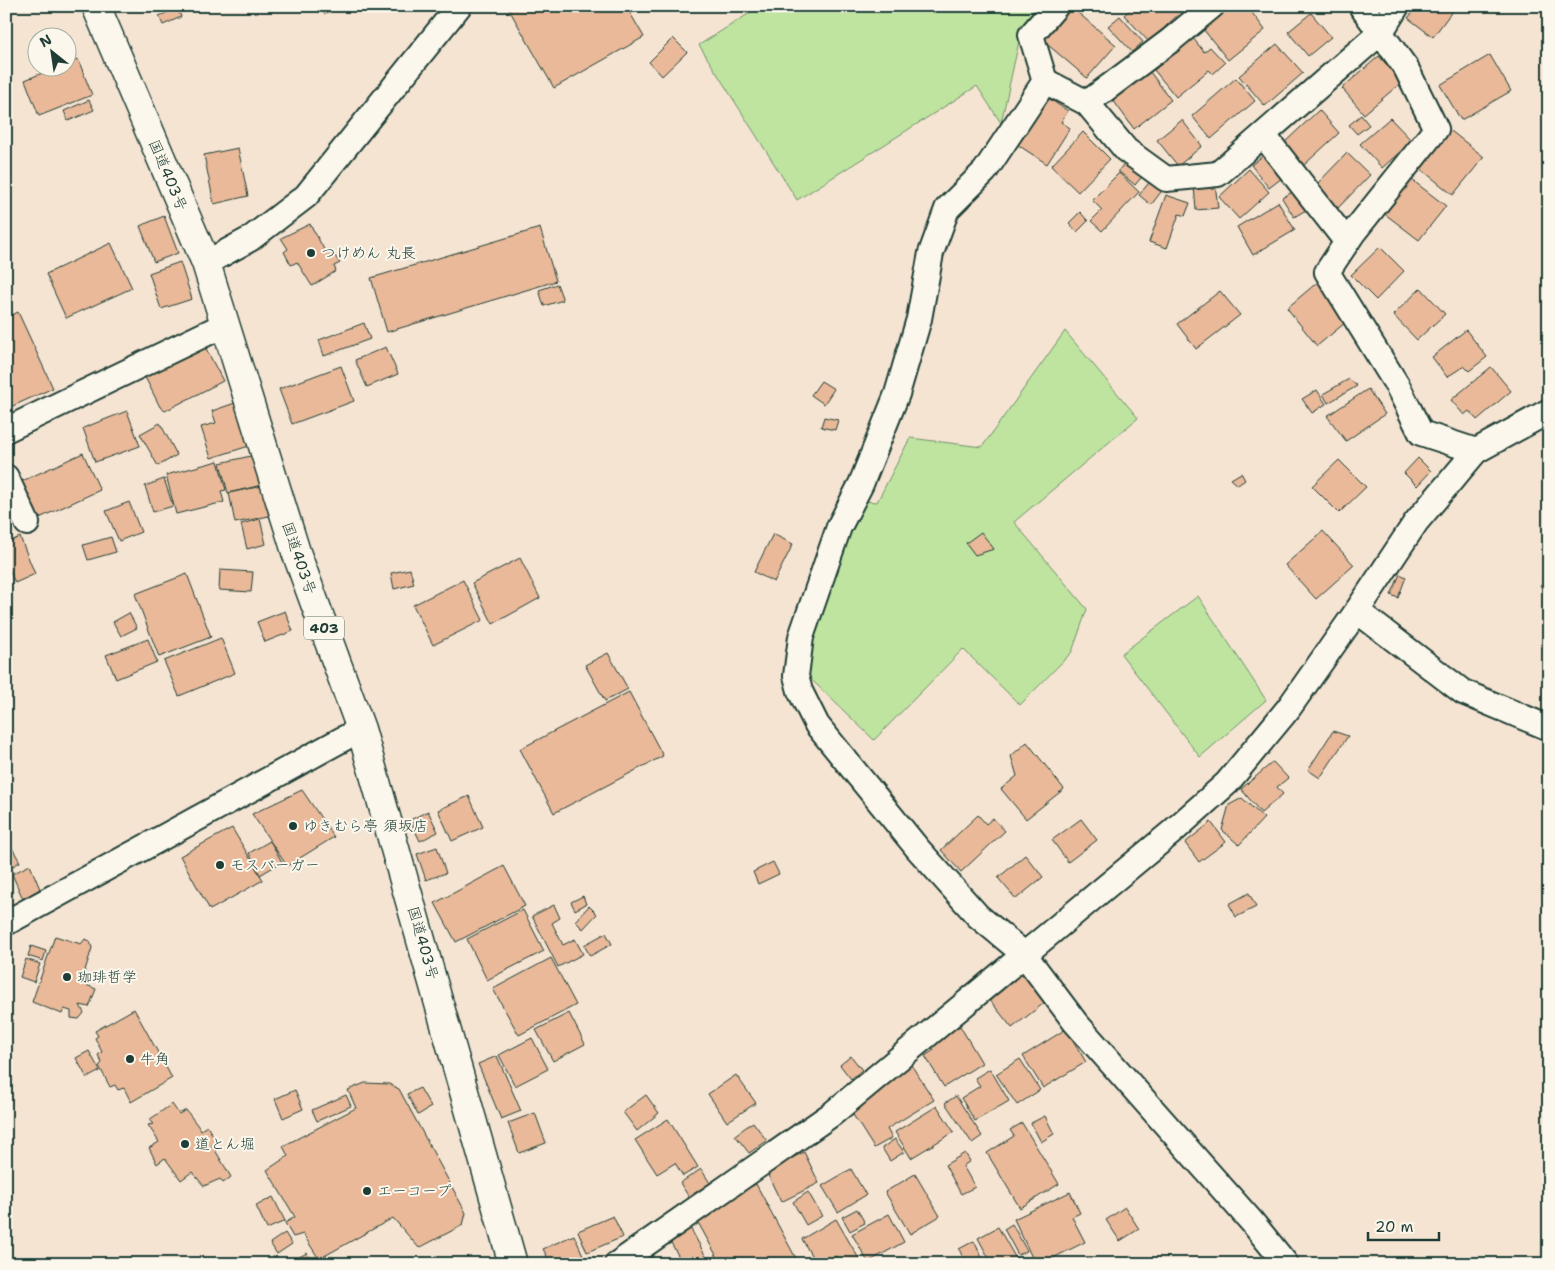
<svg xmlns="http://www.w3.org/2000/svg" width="1555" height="1270" font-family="'Shantell Sans','Klee One',sans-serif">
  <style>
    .green { fill: #bee4a0; stroke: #6e906a }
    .building { fill: #e9b999; stroke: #1f3d34 }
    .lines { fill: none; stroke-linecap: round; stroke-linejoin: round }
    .minor-casing { stroke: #1f3d34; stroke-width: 28 }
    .trunk-casing { stroke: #1f3d34; stroke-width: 31 }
    .minor { stroke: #fbf7ec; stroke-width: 24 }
    .trunk { stroke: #fbf7ec; stroke-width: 28 }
    .poi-dot { fill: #1f3d34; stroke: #fbf7ec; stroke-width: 2 }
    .labels { text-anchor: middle; stroke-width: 4; stroke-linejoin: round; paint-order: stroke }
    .shield { fill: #fbf7ec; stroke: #61756b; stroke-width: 1 }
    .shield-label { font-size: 14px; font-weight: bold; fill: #1f3d34 }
    .street-label { font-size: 15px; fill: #1f3d34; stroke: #fbf7ec }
    .poi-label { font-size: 15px; fill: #1f3d34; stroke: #fbf7ec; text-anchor: start }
  </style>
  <rect width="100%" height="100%" fill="#f6e4d3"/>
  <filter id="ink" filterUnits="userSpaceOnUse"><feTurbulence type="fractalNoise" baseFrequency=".02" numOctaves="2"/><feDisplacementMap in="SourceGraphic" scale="10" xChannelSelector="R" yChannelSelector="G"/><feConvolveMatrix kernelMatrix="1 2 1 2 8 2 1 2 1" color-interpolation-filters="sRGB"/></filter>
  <g filter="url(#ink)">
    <g class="green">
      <path d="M761 6H1038L1022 28 1001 123 977 86 797 200 699 45Z"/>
      <path d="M1065 331 1138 418 1014 522 1087 609 1072 652 1020 705 963 649 874 740 788 657 804 589 862 501 877 502 910 438 982 447Z"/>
      <path d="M1198 596 1266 700 1200 757 1121 654Z"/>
    </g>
    <g class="building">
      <path d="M320 6H338L324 14Z"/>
      <path d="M507 6H626L644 37 554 88Z"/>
      <path d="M1070 6 1116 45 1087 78 1041 39Z"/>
      <path d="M1134 6H1177L1182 11 1149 42 1124 15Z"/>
      <path d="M1231 6H1247L1265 30 1228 60 1203 29Z"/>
      <path d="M1418 6H1456L1433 37 1408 18Z"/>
      <path d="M178 8 181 17 163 25 159 16Z"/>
      <path d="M1311 13 1331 37 1308 56 1288 32Z"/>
      <path d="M1120 16 1143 42 1132 52 1108 26Z"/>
      <path d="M673 38 687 52 662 76 649 62Z"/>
      <path d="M1193 38 1204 52 1210 47 1225 63 1213 74 1209 70 1176 97 1154 70Z"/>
      <path d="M1277 44 1303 73 1265 106 1239 76Z"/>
      <path d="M1490 55 1511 91 1461 120 1440 85Z"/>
      <path d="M1379 56 1402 82 1364 114 1342 88Z"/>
      <path d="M78 59 92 95 39 116 25 80 55 68H68V63Z"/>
      <path d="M1150 72 1171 100 1134 129 1113 100Z"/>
      <path d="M1236 78 1255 101 1211 139 1192 116Z"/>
      <path d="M1048 98 1068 111 1061 122 1070 128 1047 164 1018 145Z"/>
      <path d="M89 100 94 110 68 121 64 111Z"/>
      <path d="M1319 110 1339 133 1304 165 1284 143Z"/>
      <path d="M1361 115 1369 125 1357 134 1349 125Z"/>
      <path d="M1390 118 1412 141 1382 168 1360 144Z"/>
      <path d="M1182 120 1202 146 1178 166 1157 140Z"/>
      <path d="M1451 131 1484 157 1453 195 1421 169Z"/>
      <path d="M1083 132 1110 159 1078 192 1051 166Z"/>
      <path d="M238 148 248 196 214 204 204 155Z"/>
      <path d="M1347 153 1370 175 1338 208 1315 186Z"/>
      <path d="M1264 155 1282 178 1269 188 1251 165Z"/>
      <path d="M1128 159 1145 173 1135 185 1118 171Z"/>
      <path d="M1249 169 1269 192 1239 219 1219 197Z"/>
      <path d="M1119 173 1139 192 1102 231 1091 221 1102 210 1092 200Z"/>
      <path d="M1407 176 1446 206 1419 240 1381 211Z"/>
      <path d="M1152 179 1164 188 1151 205 1139 195Z"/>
      <path d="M1215 183 1218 208 1196 210 1194 186Z"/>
      <path d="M1294 191 1306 210 1294 217 1282 198Z"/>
      <path d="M1166 195 1190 203 1185 216 1179 214 1167 248 1149 242Z"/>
      <path d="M1278 202 1295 230 1253 255 1237 227Z"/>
      <path d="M1080 212 1088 221 1077 232 1069 223Z"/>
      <path d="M164 216 178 253 154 262 140 226Z"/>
      <path d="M310 224 325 251 330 249 340 263 334 266 336 271 312 286 297 262 291 265 284 252 288 249 281 238Z"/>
      <path d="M540 228 556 281 387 332 371 278Z"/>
      <path d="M111 243 132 288 66 318 46 274Z"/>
      <path d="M1380 247 1404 271 1376 300 1351 275Z"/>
      <path d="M180 262 192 299 161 309 149 273Z"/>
      <path d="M1320 280 1351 318 1317 346 1287 308Z"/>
      <path d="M557 284 563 300 544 306 539 290Z"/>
      <path d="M1421 288 1445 314 1417 340 1393 315Z"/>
      <path d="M1220 291 1240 315 1196 349 1177 324Z"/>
      <path d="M18 312 53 388 6 409V318Z"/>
      <path d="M364 323 370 339 324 356 319 340Z"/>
      <path d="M1466 330 1487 357 1469 371 1464 366 1447 377 1432 357Z"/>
      <path d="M203 343 223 381 165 411 160 407 144 375Z"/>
      <path d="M386 347 398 374 367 387 355 360Z"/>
      <path d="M341 366 354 401 292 424 279 389Z"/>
      <path d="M1491 367 1511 391 1477 420 1469 411 1464 415 1451 400Z"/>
      <path d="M1349 379 1357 386 1328 403 1323 394Z"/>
      <path d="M821 381 834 389 824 404 811 395Z"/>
      <path d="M1368 389 1385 414 1346 441 1327 416Z"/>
      <path d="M1317 390 1326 404 1312 413 1302 399Z"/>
      <path d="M235 403 249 446 211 458 201 427 216 423 212 411Z"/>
      <path d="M127 411 140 446 95 462 83 428Z"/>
      <path d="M824 417 838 420 835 430 821 427Z"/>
      <path d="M160 423 177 455 158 466 140 434Z"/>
      <path d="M83 453 100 490 35 520 18 483Z"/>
      <path d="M255 455 262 485 228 493 220 463Z"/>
      <path d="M1418 458 1431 471 1417 486 1404 473Z"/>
      <path d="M1339 460 1366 487 1339 513 1312 486Z"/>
      <path d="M218 461 226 490 221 491 224 502 176 514 166 475Z"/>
      <path d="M1241 473 1245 480 1238 485 1231 479Z"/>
      <path d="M164 479 173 506 153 512 145 486Z"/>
      <path d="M262 486 269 516 235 523 229 493Z"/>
      <path d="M129 502 141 532 119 541 106 511Z"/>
      <path d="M260 519 266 544 247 549 241 524Z"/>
      <path d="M1323 531 1354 565 1316 599 1285 565Z"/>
      <path d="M981 532 994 549 975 555 966 543Z"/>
      <path d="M773 534 793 544 774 582 754 572Z"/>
      <path d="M20 537 35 574 15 583 6 562V543Z"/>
      <path d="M111 537 116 552 88 560 83 545Z"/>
      <path d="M520 558 540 598 493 624 472 583Z"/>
      <path d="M410 569 414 584 394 589 391 573Z"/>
      <path d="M220 570 253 572 251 592 219 590Z"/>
      <path d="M187 574 211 637 159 657 135 594Z"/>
      <path d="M1400 574 1406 577 1398 598 1391 595Z"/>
      <path d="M1549 579V599L1540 585Z"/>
      <path d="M463 580 483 620 433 645 413 605Z"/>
      <path d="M285 611 293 631 265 642 257 622Z"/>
      <path d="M129 613 137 628 121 636 113 622Z"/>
      <path d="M221 638 235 673 179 696 164 661Z"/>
      <path d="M148 639 157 662 116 679 106 655Z"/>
      <path d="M608 653 628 689 605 701 585 665Z"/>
      <path d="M629 692 663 756 554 813 520 749Z"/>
      <path d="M1333 731 1348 736 1320 778 1308 770Z"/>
      <path d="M1027 742 1064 789 1026 819 1001 789 1017 776 1011 756Z"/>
      <path d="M1273 762 1288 778 1277 787 1283 794 1261 813 1241 789Z"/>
      <path d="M302 790 334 837 287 866 252 814Z"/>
      <path d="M469 796 483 827 452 841 438 810Z"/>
      <path d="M1242 798 1264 818 1239 845 1222 830 1229 805Z"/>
      <path d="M428 811 438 832 420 841 410 820Z"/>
      <path d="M978 815 986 824 993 818 1005 831 961 872 941 850Z"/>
      <path d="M1081 819 1097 840 1068 862 1052 840Z"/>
      <path d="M1211 822 1226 842 1199 862 1185 843Z"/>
      <path d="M232 828 263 880 210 910 180 856Z"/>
      <path d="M6 837 20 862 6 870Z"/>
      <path d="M270 841 282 862 260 875 249 853Z"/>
      <path d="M437 847 446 873 426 880 417 854Z"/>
      <path d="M1025 855 1043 877 1016 899 998 878Z"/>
      <path d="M773 862 779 874 758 884 753 872Z"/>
      <path d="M30 865 40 889 23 899 12 874Z"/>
      <path d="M504 866 525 906 456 942 435 903Z"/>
      <path d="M1249 893 1256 907 1236 917 1229 904Z"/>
      <path d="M583 896 586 904 575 910 571 902Z"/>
      <path d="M554 905 560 918 552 923 563 945 575 939 583 954 558 967 532 916Z"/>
      <path d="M589 906 597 914 583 929 575 921Z"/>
      <path d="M523 910 544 951 487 980 467 939Z"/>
      <path d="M606 933 612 944 590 956 584 945Z"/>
      <path d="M55 936 81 944 85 939 90 941 92 948 81 983 96 989 89 1007 80 1005 84 1013 79 1019 71 1018V1011L64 1009 62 1014 32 1002Z"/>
      <path d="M31 946 46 951 43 961 28 956Z"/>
      <path d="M551 958 576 1005 519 1035 493 989Z"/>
      <path d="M26 959 40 964 34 982 20 977Z"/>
      <path d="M1024 971 1048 1000 1012 1028 989 999Z"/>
      <path d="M134 1009 172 1078 131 1102 124 1088 118 1090 115 1085 110 1087 99 1066 102 1063 98 1055 102 1052 95 1038 98 1036 95 1031Z"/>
      <path d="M569 1013 585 1044 553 1061 536 1030Z"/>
      <path d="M960 1026 982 1063 944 1087 925 1056 934 1050 930 1044Z"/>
      <path d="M1066 1029 1086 1062 1043 1088 1023 1056Z"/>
      <path d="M532 1038 548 1069 515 1086 499 1055Z"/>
      <path d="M89 1051 100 1071 87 1078 76 1058Z"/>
      <path d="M497 1056 521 1111 501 1119 478 1064Z"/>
      <path d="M851 1056 862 1070 851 1079 840 1065Z"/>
      <path d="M1020 1059 1040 1090 1017 1105 996 1074Z"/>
      <path d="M910 1063 934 1100 887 1129 892 1138 874 1148 850 1110 871 1097 866 1090Z"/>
      <path d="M990 1069 1009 1101 975 1121 961 1098 980 1086 975 1078Z"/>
      <path d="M736 1075 756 1103 727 1122 708 1094Z"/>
      <path d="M365 1083 389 1084 399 1089 466 1213 463 1225 419 1248 393 1218 319 1259 303 1234 293 1237 285 1223 295 1217 267 1170 288 1156 283 1146 356 1108 348 1090Z"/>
      <path d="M420 1088 431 1107 418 1115 407 1094Z"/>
      <path d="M295 1090 303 1109 283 1118 275 1099Z"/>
      <path d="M346 1095 351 1106 317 1121 312 1110Z"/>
      <path d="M646 1095 659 1113 637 1131 623 1112Z"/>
      <path d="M956 1096 982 1136 972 1143 945 1103Z"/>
      <path d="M172 1104 179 1114 186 1110 201 1130 207 1126 218 1143 212 1145 231 1177 223 1183 220 1179 204 1186 192 1172 181 1180 165 1158 157 1164 149 1148 159 1142 148 1125 153 1124 149 1120Z"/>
      <path d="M937 1106 954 1132 911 1158 895 1132Z"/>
      <path d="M535 1113 546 1143 519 1153 508 1123Z"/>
      <path d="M1045 1116 1054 1134 1041 1142 1031 1123Z"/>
      <path d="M668 1119 698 1167 683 1176 675 1163 657 1174 635 1140Z"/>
      <path d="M753 1122 767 1141 749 1153 735 1135Z"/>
      <path d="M1022 1123 1059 1184 1020 1208 987 1153 1014 1136 1010 1130Z"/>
      <path d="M895 1139 904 1152 890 1161 882 1148Z"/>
      <path d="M804 1152 819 1183 781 1202 766 1171Z"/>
      <path d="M965 1153 970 1161 963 1166 975 1187 961 1194 945 1165Z"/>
      <path d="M701 1169 710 1183 689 1197 680 1183Z"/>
      <path d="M851 1169 866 1195 838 1212 822 1186Z"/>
      <path d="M915 1174 940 1216 910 1234 885 1192Z"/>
      <path d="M756 1184 799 1264H721L695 1217Z"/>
      <path d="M808 1192 822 1216 806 1225 793 1202Z"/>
      <path d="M1070 1192 1080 1213 1072 1217 1085 1242 1041 1264H1035L1014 1219Z"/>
      <path d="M273 1197 285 1221 267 1229 256 1206Z"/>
      <path d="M1125 1207 1139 1229 1120 1241 1106 1220Z"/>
      <path d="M857 1209 865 1223 850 1231 842 1217Z"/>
      <path d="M889 1214 904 1242 868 1262 852 1234Z"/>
      <path d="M613 1216 623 1237 587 1252 578 1231Z"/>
      <path d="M836 1219 862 1264H841L836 1256 824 1264H816L802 1239Z"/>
      <path d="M687 1222 710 1264H683L666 1234Z"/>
      <path d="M1012 1224 1027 1251 1018 1255 1004 1229Z"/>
      <path d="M998 1227 1019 1264H992L978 1238Z"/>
      <path d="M285 1233 292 1244 277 1254 270 1243Z"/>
      <path d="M574 1235 583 1255 565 1264H551L543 1249Z"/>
      <path d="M974 1241 985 1264H966L959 1249Z"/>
      <path d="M649 1252 657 1264H630Z"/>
      <path d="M307 1253 312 1263 289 1264 288 1263Z"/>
    </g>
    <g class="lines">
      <g class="minor-casing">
        <g id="minor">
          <path d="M1056 6 1031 35 1045 81 1087 103 1171 40 1212 6"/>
          <path d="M1361 6 1406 68 1436 129 1353 233 1327 272 1397 385 1421 433 1476 451"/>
          <path d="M1045 81 985 171 947 209 931 253 919 319 897 394 861 484 839 527 801 637 796 676 800 691 817 725 918 849 978 916 1024 954 1075 1022 1252 1222 1286 1264"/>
          <path d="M1087 103 1126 150 1166 179 1218 174 1381 32 1397 6"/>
          <path d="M1264 136 1347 242"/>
          <path d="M206 263 250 239 306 196 459 6"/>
          <path d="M6 430 224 325"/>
          <path d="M6 477 27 523"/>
          <path d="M1357 611 1463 692 1549 728"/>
          <path d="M6 923 361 729"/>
          <path d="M617 1264 832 1114 1172 832 1227 783 1288 709 1357 611 1416 522 1476 451 1549 411"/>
        </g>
      </g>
      <g class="trunk-casing">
        <path id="trunk" d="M96 6 206 263 296 552 361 729 513 1264"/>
      </g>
      <use href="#minor" class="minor"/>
      <use href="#trunk" class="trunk"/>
    </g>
  </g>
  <g class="poi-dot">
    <circle cx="311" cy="253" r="5"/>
    <circle cx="293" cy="826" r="5"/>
    <circle cx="220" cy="865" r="5"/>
    <circle cx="67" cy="977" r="5"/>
    <circle cx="130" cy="1059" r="5"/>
    <circle cx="185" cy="1144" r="5"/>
    <circle cx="367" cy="1191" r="5"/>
  </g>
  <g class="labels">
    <rect class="shield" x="304" y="616.5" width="40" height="23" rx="4"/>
    <g class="shield-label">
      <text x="324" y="633">403</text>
    </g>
    <g class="street-label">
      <text transform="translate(168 175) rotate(67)" y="5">国道403号</text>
      <text transform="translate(299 558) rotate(71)" y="5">国道403号</text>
      <text transform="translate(423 943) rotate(74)" y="5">国道403号</text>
    </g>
    <g class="poi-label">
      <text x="321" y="258">つけめん 丸長</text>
      <text x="303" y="831">ゆきむら亭 須坂店</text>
      <text x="230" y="870">モスバーガー</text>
      <text x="77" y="982">珈琲哲学</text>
      <text x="140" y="1064">牛角</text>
      <text x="195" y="1149">道とん堀</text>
      <text x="377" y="1196">エーコープ</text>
    </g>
  </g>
  <rect width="1555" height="1270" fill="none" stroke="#fbf7ec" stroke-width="25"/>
  <rect x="12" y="12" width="1530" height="1245" fill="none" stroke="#1f3d34" stroke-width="2" filter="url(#ink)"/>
  <g transform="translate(52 52) rotate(330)"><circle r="24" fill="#fbf7ec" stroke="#a3ada2"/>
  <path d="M0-4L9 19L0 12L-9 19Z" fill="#1f3d34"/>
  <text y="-8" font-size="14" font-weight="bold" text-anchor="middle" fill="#1f3d34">N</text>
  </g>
  <path d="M1368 1232v8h71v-8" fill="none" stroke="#1f3d34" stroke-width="2.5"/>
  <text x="1375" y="1232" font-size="15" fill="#1f3d34" stroke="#fbf7ec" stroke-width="4" paint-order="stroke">20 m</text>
</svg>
